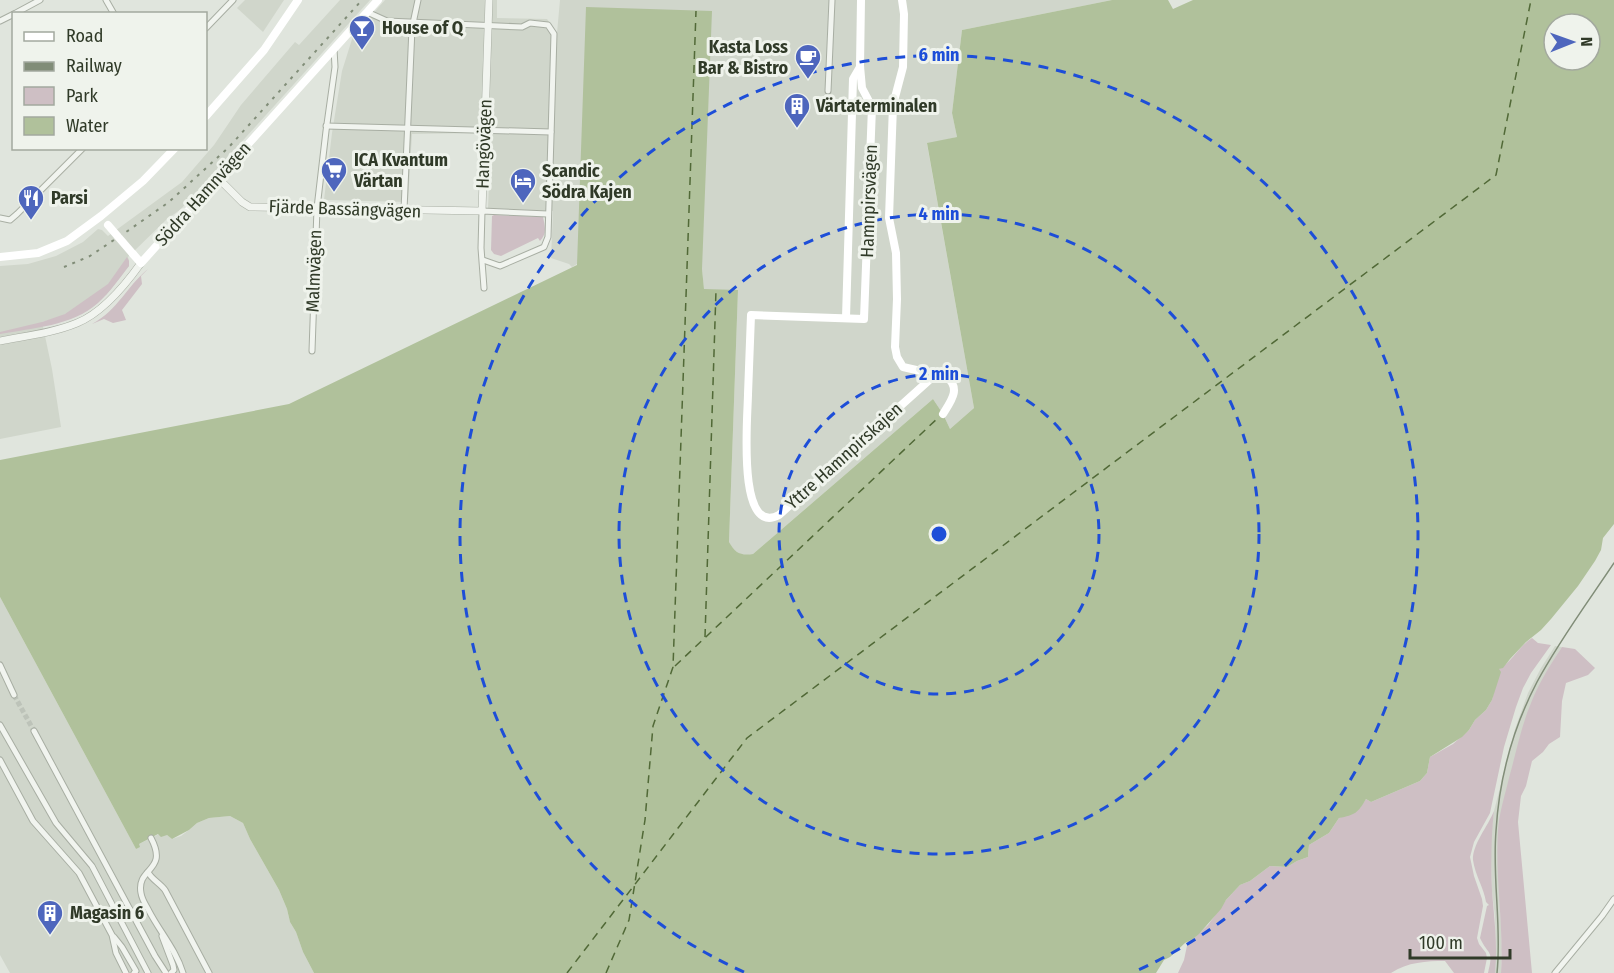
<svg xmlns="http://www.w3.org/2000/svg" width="1614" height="973" font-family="'Fira Sans Condensed',sans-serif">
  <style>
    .built { fill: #d0d6cb }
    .green { fill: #cebfc4 }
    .water { fill: #b0c19b; fill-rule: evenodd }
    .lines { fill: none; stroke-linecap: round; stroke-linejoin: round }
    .ferry { stroke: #516937; stroke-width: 1.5; stroke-dasharray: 8 6; stroke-linecap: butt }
    .minor-tunnel { stroke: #bdc3b9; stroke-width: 5; stroke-dasharray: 5 2.5; stroke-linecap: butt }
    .minor-casing { stroke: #a8aea3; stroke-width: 7 }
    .tertiary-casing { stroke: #a8aea3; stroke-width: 8 }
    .minor { stroke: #f1f4ef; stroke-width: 5 }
    .tertiary { stroke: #f1f4ef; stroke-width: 7 }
    .secondary { stroke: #fff; stroke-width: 8 }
    .tram { stroke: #818d78; stroke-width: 1.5 }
    .rail { stroke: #818d78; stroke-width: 2; stroke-dasharray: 3 6; stroke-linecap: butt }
    .secondary-bridge { stroke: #fff; stroke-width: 8 }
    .ring { fill: none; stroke: #1d4ed8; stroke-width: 3; stroke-dasharray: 10 8 }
    .labels { text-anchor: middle; stroke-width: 6; stroke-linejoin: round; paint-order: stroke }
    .poi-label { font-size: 18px; font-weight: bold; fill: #303a28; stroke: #eff3ec; text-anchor: start }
    .street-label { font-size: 18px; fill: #303a28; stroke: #eff3ec }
    .centre { fill: #1d4ed8; stroke: #eff3ec; stroke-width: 3 }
    .ring-label { font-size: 18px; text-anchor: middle; font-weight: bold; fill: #1d4ed8; stroke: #eff3ec; stroke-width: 6; stroke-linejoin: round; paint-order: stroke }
  </style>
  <rect width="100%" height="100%" fill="#e0e5dd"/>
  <g class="built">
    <path d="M245 0H284L263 32 237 8Z"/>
    <path d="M340 0H370L181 209 166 220 128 257 129 261V266L106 295 57 318 42 322 52 369 61 427 0 439V266L28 264 56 256 83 242 98 229 102 230 108 236 182 182 214 145 241 105 295 42 299 45Z"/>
    <path d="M385 0H497V18L547 19 557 33 560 0H1112L962 30 952 113 957 137 927 144 974 408 950 429 943 414 933 399 753 554 744 556 732 549 729 542 738 290H704L702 269 577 264 572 267 569 264 551 258 553 211 488 208 491 137 478 133 412 134 408 202 324 200 332 133 342 71 353 36Z"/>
    <path d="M0 597 136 849 139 844 159 834 167 835 172 839 181 836 189 830 197 823 209 818 230 816 243 823 250 839 279 890 287 909 290 922 296 932 303 952 314 973H10L0 955Z"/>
    <path d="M1555 646 1562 647 1550 666 1531 704 1520 738 1498 855 1502 950 1501 973H1495L1496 951 1495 917 1492 891 1491 858V834L1494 811 1515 729 1528 693 1541 668Z"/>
  </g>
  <g class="green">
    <path d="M494 215 543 217C545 226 547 234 540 241L538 238 501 256 494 254 491 250 492 216Z"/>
    <path d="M127 257 129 261V266C119 279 110 292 98 303 72 326 33 328 0 334V332L42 322 65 314 108 284Z"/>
    <path d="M148 269 141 276 142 284 122 310 126 320 113 323 104 319 92 324C118 310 127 286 148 269Z"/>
    <path d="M1532 638 1538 643 1551 645 1531 673 1523 688 1516 707 1504 747 1490 813 1474 842 1470 857 1474 876 1482 899 1483 906 1477 938 1479 944 1486 953 1487 958 1484 973H1454L1445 961C1426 961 1408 962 1391 973H1178L1184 960 1188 941 1193 939 1208 925 1226 900 1240 885 1250 881 1270 866 1287 867 1297 861 1308 857 1309 845 1329 833 1339 818 1360 808 1366 799 1371 802 1420 781 1427 773 1430 757 1453 744 1469 730 1475 720 1486 710 1492 700 1499 669C1512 662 1519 646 1532 638Z"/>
    <path d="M1562 647 1575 649 1595 668 1588 675 1566 683 1562 701 1560 737 1549 744 1543 752 1532 761 1526 786 1521 796 1518 822 1532 973H1501C1504 926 1495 879 1498 831 1499 813 1505 795 1509 778 1516 753 1521 727 1531 703 1539 683 1550 665 1562 647Z"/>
    <path d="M1494 811C1491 837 1491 863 1492 890 1494 918 1498 945 1495 973H1488C1494 949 1489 957 1480 938L1487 906 1489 905 1486 902C1484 888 1475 875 1473 860 1472 845 1488 826 1494 811Z"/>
  </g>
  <path class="water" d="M1112 0H1168L1173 9 1193 0H1614V524L1603 538 1601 550 1595 561 1578 586 1551 619 1541 630 1526 642 1510 659 1503 668 1499 669 1501 672 1492 700 1486 710 1475 720 1469 730 1462 737 1430 757 1427 773 1420 781 1371 802 1366 799C1358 813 1355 815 1339 818L1329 833 1309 845 1308 857 1297 861 1287 867 1270 866 1250 881 1240 885 1226 900 1221 909 1199 934 1193 939 1185 943 1170 957 1164 960 1156 973H314L303 952 296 932 290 922 287 909 279 890 250 839 243 823 230 816 209 818 197 823 189 830 172 839 167 835 161 837 158 834 139 844 140 847 136 849 0 597V460L289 404 577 265 586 7 712 11 702 269 704 289 738 290 729 542C735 553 741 556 753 554L933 399 943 414 950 429 974 408 927 143 957 137 952 113 962 30ZM1554 24H1590V60H1554Z"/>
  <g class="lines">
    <g class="ferry">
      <path d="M705 637 716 290"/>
      <path d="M675 666 940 416"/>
      <path d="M567 973 747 738 1496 175 1531 0"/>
      <path d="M606 973 629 920 645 820 653 726 673 667 696 11"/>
    </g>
    <path class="minor-tunnel" d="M14 695 34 731"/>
    <g class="minor-casing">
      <g id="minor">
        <path d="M106 0 114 14"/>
        <path d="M367 12 387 21 522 27 530 23 548 25 554 34 548 237 544 247 500 266 483 260"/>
        <path d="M14 14 40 0"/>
        <path d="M0 21 14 14"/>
        <path d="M206 28 233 0"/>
        <path d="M828 91 832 0"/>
        <path d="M326 126 551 132"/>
        <path d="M404 210 412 28 418 0"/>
        <path d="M0 218 10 220 17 214 83 148"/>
        <path d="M484 288 481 248 482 211 548 214"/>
        <path d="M312 351 317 208 326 131 335 67 334 49"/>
        <path d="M0 665 14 695"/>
        <path d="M0 725 56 823 92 866 148 973"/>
        <path d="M34 731 155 956 166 973"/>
        <path d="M0 760 33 821 79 873 112 935 116 953 126 973"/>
        <path d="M151 838C169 872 136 867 141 893 142 900 146 905 149 911 160 932 176 950 183 973"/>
        <path d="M148 872C151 879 160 883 165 890L209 973"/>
        <path d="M162 936 173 965 174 970 171 973"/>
        <path d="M114 937 122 947 136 971 134 973"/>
        <path d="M1555 973 1602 916 1614 899"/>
      </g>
    </g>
    <g class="tertiary-casing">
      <g id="tertiary">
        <path d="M218 178 242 202 250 207 482 211 489 0"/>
        <path d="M0 341C25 336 53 333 77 323 102 313 126 284 141 263"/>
      </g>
    </g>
    <use href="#minor" class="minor"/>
    <use href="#tertiary" class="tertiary"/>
    <g class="secondary">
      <path d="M861 0 860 66 862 88 872 107 864 319 751 315C750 341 749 368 748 394 748 413 736 538 779 515L936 374"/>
      <path d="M902 0 904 14 903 67 893 105 889 218 896 253 897 299 895 347 897 357 903 367 947 377C961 389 951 401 943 414"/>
      <path d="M206 116 264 50 298 0"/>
      <path d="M133 254 141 263 378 0"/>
      <path d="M0 257 38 253 67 241 101 216 143 181 175 148"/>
      <path d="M846 318 853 79 860 67"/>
    </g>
    <path class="tram" d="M1497 973C1502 926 1492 879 1496 831 1499 780 1513 728 1537 682 1559 641 1588 602 1614 563"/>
    <path class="rail" d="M64 267 90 256 129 230 169 202 229 147 362 0"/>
    <path class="secondary-bridge" d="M108 225 133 254"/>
  </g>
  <g class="ring">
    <circle cx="939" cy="534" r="160"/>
    <circle cx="939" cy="534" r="320"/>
    <path d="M744 972A479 479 0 1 1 1134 972"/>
  </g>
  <defs>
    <g id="bar-pin" transform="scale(1.35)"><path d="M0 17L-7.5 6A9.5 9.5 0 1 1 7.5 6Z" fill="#4e66bd" stroke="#eff3ec"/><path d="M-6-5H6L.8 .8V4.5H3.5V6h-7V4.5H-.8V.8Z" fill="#fff"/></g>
    <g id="cafe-pin" transform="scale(1.35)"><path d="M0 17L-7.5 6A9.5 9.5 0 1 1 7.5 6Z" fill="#4e66bd" stroke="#eff3ec"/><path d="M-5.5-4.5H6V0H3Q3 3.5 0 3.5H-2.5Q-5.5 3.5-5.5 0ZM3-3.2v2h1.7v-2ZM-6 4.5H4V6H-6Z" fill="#fff"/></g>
    <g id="building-pin" transform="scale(1.35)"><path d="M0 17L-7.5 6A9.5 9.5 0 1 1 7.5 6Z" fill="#4e66bd" stroke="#eff3ec"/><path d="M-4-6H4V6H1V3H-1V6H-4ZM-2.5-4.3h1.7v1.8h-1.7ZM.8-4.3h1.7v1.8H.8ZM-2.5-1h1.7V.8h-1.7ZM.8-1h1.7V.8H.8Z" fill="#fff"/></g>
    <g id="supermarket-pin" transform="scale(1.35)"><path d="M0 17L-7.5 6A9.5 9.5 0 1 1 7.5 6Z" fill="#4e66bd" stroke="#eff3ec"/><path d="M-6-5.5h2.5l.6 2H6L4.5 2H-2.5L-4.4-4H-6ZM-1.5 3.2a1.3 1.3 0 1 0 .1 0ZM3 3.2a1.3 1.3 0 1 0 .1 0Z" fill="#fff"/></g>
    <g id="hotel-pin" transform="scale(1.35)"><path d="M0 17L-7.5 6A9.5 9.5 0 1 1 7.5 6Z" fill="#4e66bd" stroke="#eff3ec"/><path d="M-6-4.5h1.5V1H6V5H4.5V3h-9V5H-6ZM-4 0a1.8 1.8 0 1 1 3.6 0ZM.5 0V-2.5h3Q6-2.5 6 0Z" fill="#fff"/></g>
    <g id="restaurant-pin" transform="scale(1.35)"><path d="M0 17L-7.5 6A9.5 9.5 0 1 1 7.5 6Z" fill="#4e66bd" stroke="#eff3ec"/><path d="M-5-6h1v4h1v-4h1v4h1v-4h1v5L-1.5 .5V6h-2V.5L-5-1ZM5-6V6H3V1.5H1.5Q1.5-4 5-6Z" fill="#fff"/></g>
  </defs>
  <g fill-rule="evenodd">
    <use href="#bar-pin" x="362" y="28"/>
    <use href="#cafe-pin" x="808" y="57"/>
    <use href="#building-pin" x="797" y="106"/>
    <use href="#supermarket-pin" x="334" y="170"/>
    <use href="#hotel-pin" x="523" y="181"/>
    <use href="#restaurant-pin" x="31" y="198"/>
    <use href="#building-pin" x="50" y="913"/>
  </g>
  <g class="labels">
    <g class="poi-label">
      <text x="382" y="34">House of Q</text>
      <text x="788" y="53" text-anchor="end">Kasta Loss<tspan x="788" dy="21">Bar &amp; Bistro</tspan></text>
      <text x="816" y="112">Värtaterminalen</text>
      <text x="354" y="166">ICA Kvantum<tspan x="354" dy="21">Värtan</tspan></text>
      <text x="542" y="177">Scandic<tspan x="542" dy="21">Södra Kajen</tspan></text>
      <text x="51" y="204">Parsi</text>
      <text x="70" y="919">Magasin 6</text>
    </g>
    <g class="street-label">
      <text transform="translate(484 144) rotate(-88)" y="6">Hangövägen</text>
      <text transform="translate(203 194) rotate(-48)" y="6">Södra Hamnvägen</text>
      <text transform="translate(869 201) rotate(-88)" y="6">Hamnpirsvägen</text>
      <text transform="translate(345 209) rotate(2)" y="6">Fjärde Bassängvägen</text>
      <text transform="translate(314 271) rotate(-88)" y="6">Malmvägen</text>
      <text transform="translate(844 456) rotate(-42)" y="6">Yttre Hamnpirskajen</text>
    </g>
  </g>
  <circle cx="939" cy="534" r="9" class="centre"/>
  <g class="ring-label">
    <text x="939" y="61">6 min</text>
    <text x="939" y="220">4 min</text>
    <text x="939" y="380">2 min</text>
  </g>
  <rect x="12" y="12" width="195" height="138" fill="#eff3ec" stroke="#a3a99e" stroke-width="1.5"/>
  <rect x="24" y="32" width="30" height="9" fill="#ffffff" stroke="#a3a99e" stroke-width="1.5"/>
  <text x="66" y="42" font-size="18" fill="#303a28">Road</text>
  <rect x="24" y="62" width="30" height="9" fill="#818d78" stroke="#a3a99e" stroke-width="1.5"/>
  <text x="66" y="72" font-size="18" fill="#303a28">Railway</text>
  <rect x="24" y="87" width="30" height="18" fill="#cebfc4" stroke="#a3a99e" stroke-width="1.5"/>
  <text x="66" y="102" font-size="18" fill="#303a28">Park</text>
  <rect x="24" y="117" width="30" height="18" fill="#b0c19b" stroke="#a3a99e" stroke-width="1.5"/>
  <text x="66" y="132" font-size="18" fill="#303a28">Water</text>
  <g transform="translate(1572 42) rotate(89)"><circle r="28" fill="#eff3ec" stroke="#a3a99e" stroke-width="1.5"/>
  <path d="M0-4.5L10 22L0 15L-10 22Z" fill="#4e66bd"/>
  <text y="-9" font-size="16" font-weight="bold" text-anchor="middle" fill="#303a28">N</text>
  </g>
  <path d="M1410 949v9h100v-9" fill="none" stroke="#303a28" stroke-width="3"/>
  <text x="1419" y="949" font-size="18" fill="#303a28" stroke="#eff3ec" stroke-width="4.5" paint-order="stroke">100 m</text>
</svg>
